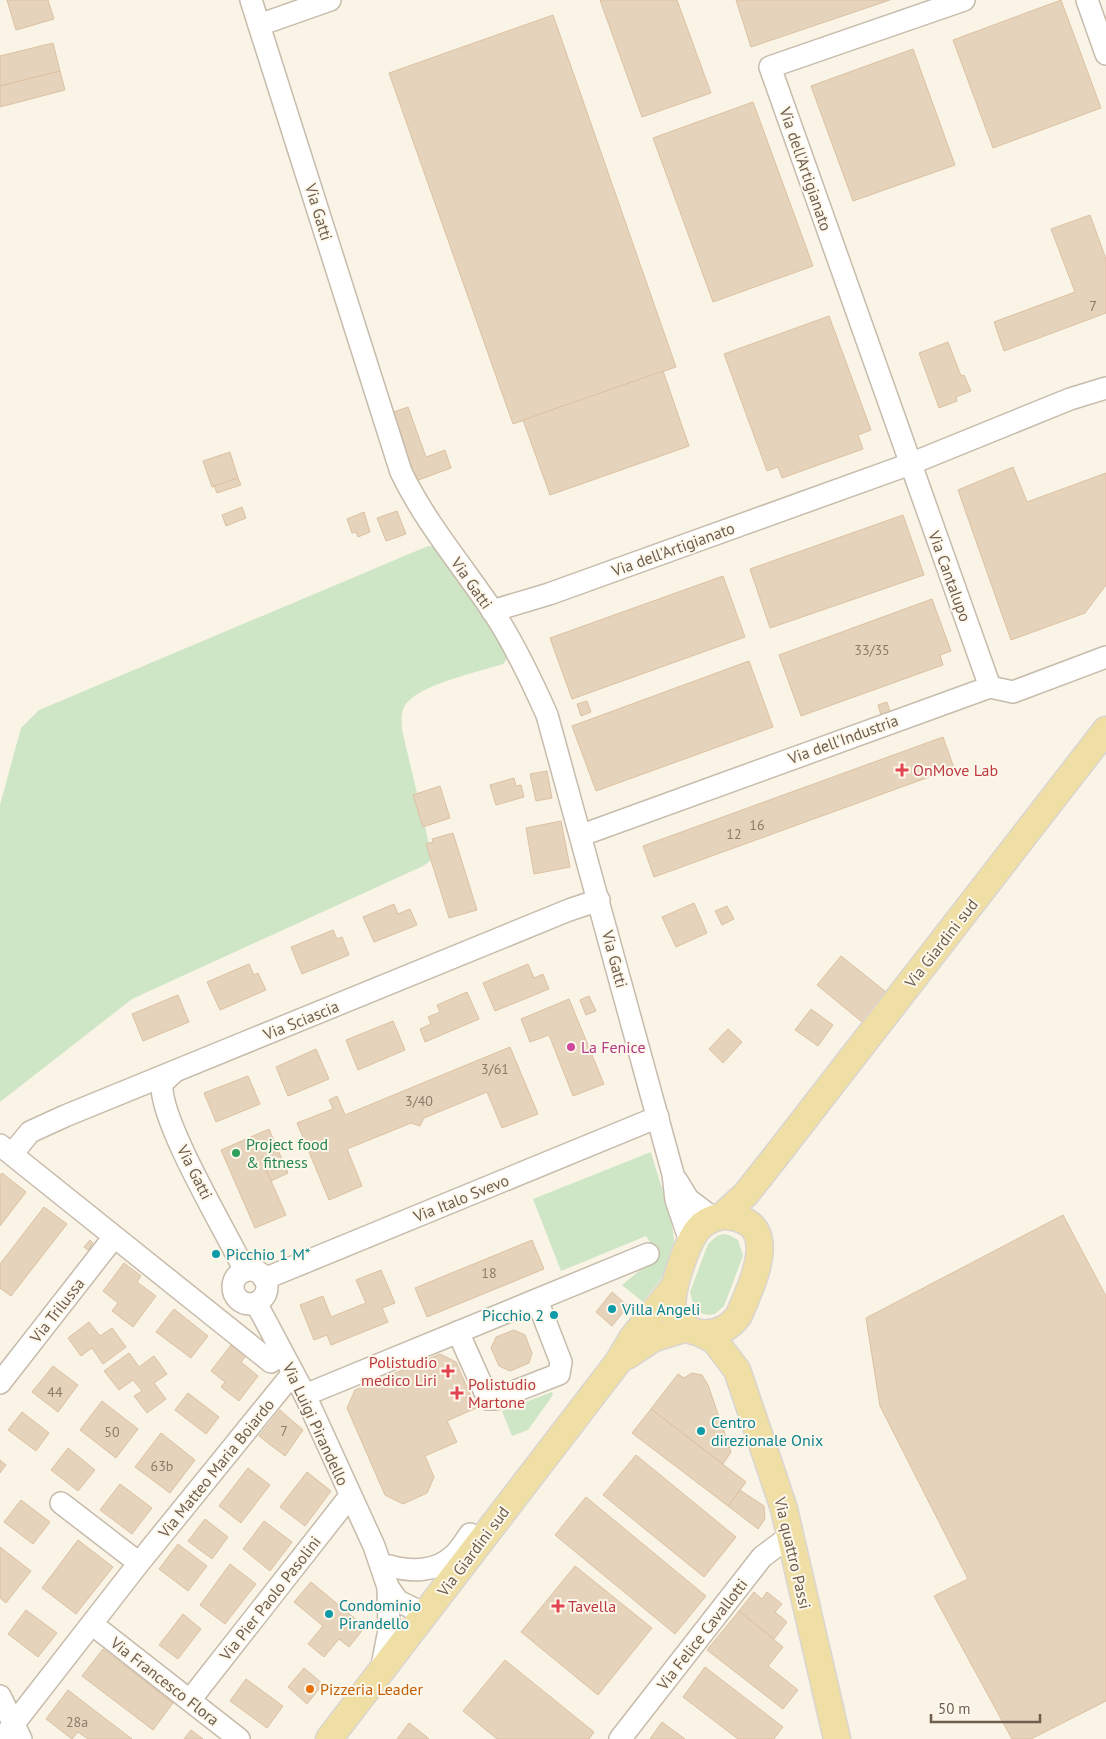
<svg xmlns="http://www.w3.org/2000/svg" width="1106" height="1739" font-family="'PT Sans',sans-serif">
  <style>
    .green { fill: #cee5c6 }
    .building { fill: #e6d3bb; stroke: #dcc1a3 }
    .lines { fill: none; stroke-linecap: round; stroke-linejoin: round }
    .minor-casing { stroke: #c7bbab; stroke-width: 24 }
    .major-casing { stroke: #dad5d1; stroke-width: 29 }
    .minor { stroke: #fff; stroke-width: 21 }
    .major { stroke: #f0dfa5; stroke-width: 26 }
    .health-dot { fill: #e0444e; stroke: #fdf8eb; stroke-width: 2 }
    .hotel-dot { fill: #d1479c; stroke: #fdf8eb; stroke-width: 2 }
    .leisure-dot { fill: #2e9e5b; stroke: #fdf8eb; stroke-width: 2 }
    .culture-dot { fill: #0f9aa8; stroke: #fdf8eb; stroke-width: 2 }
    .food-dot { fill: #e8710a; stroke: #fdf8eb; stroke-width: 2 }
    .labels { text-anchor: middle; stroke-width: 4; stroke-linejoin: round; paint-order: stroke }
    .number-label { font-size: 14px; fill: #8d7b69 }
    .street-label { font-size: 16px; fill: #6f5e4e; stroke: #fdf8eb }
    .health-label { font-size: 16px; fill: #be3a42; stroke: #fdf8eb; text-anchor: start }
    .hotel-label { font-size: 16px; fill: #b23c85; stroke: #fdf8eb; text-anchor: start }
    .leisure-label { font-size: 16px; fill: #27864d; stroke: #fdf8eb; text-anchor: start }
    .culture-label { font-size: 16px; fill: #0d838f; stroke: #fdf8eb; text-anchor: start }
    .food-label { font-size: 16px; fill: #c56008; stroke: #fdf8eb; text-anchor: start }
  </style>
  <rect width="100%" height="100%" fill="#f9f4e5"/>
  <g class="green">
    <path d="M428 546 437 547 445 552 509 656 503 664C479 672 415 685 404 707 400 715 402 723 402 730L431 852 430 861 423 866 132 999 0 1102V805L21 728 39 710 51 705Z"/>
    <path d="M651 1152C657 1175 677 1228 674 1249 672 1269 654 1287 643 1302L622 1285 650 1262 657 1253 646 1236 561 1271 533 1199Z"/>
    <path d="M723 1234 729 1235 738 1240 743 1256 724 1306 715 1314 709 1315 703 1314 694 1308 690 1292 708 1244 717 1236Z"/>
    <path d="M552 1392 553 1395 528 1430 512 1436 502 1411Z"/>
  </g>
  <g class="building">
    <path d="M7 0H48L54 19 16 30Z"/>
    <path d="M600 0H677L711 93 642 117Z"/>
    <path d="M736 0H890L751 47Z"/>
    <path d="M1061 0 1101 108 993 148 953 40Z"/>
    <path d="M553 15 676 367 513 424 389 73Z"/>
    <path d="M53 43 60 71 0 86V56Z"/>
    <path d="M913 49 955 165 853 201 811 86Z"/>
    <path d="M60 71 65 90 0 107V86Z"/>
    <path d="M753 102 813 266 713 302 653 138Z"/>
    <path d="M1090 215 1106 259V313L1004 351 994 322 1075 292 1051 229Z"/>
    <path d="M829 316 871 430 858 435 863 449 782 478 778 467 767 471 724 354Z"/>
    <path d="M948 342 961 376 964 375 971 391 956 397 957 401 939 408 919 353Z"/>
    <path d="M663 371 689 446 550 495 523 420Z"/>
    <path d="M408 407 426 457 445 450 451 468 413 482 388 414Z"/>
    <path d="M230 452 238 478 212 487 203 461Z"/>
    <path d="M1013 467 1027 502 1106 473V585L1085 613 1011 640 958 490Z"/>
    <path d="M238 478 241 485 217 493 214 486Z"/>
    <path d="M242 507 246 518 226 526 222 515Z"/>
    <path d="M397 511 406 534 386 541 377 518Z"/>
    <path d="M364 512 370 532 358 537 356 532 352 533 347 519Z"/>
    <path d="M903 515 924 575 770 628 750 569Z"/>
    <path d="M723 576 745 637 572 699 550 638Z"/>
    <path d="M932 599 951 651 940 655 943 665 801 716 779 655Z"/>
    <path d="M749 661 773 727 596 791 572 726Z"/>
    <path d="M587 701 591 712 581 716 577 704Z"/>
    <path d="M887 702 890 712 881 715 878 705Z"/>
    <path d="M943 737 954 768 654 877 643 846Z"/>
    <path d="M547 771 552 798 536 801 530 774Z"/>
    <path d="M514 778 516 786 521 785 524 797 496 805 490 785Z"/>
    <path d="M440 786 450 818 423 827 413 795Z"/>
    <path d="M561 821 570 867 534 874 526 828Z"/>
    <path d="M453 833 477 910 449 918 426 844 433 842 432 839Z"/>
    <path d="M694 903 707 933 676 947 662 917Z"/>
    <path d="M394 904 398 914 410 909 417 925 374 942 363 917Z"/>
    <path d="M727 906 734 919 722 925 715 911Z"/>
    <path d="M333 930 337 939 342 937 349 955 302 974 291 947Z"/>
    <path d="M841 956 886 992 862 1022 817 985Z"/>
    <path d="M249 964 254 975 258 973 266 990 220 1010 207 982Z"/>
    <path d="M528 964 534 978 543 974 549 989 495 1011 483 983Z"/>
    <path d="M467 992 479 1019 425 1042 420 1029 431 1024 428 1017 440 1012 437 1005Z"/>
    <path d="M178 995 189 1022 143 1041 132 1014Z"/>
    <path d="M589 996 596 1011 586 1015 580 1000Z"/>
    <path d="M569 999 604 1084 573 1096 549 1035 530 1042 521 1019Z"/>
    <path d="M811 1009 833 1025 818 1046 795 1030Z"/>
    <path d="M393 1021 405 1050 358 1070 346 1040Z"/>
    <path d="M728 1029 742 1042 723 1063 709 1049Z"/>
    <path d="M510 1047 538 1114 502 1128 487 1092 424 1118 420 1126 411 1123 347 1149 362 1186 329 1200 297 1123 333 1109 329 1100 337 1096 345 1115Z"/>
    <path d="M316 1049 329 1079 288 1096 276 1067Z"/>
    <path d="M248 1076 260 1104 216 1122 204 1093Z"/>
    <path d="M269 1129 278 1150 261 1158 286 1215 255 1228 221 1150Z"/>
    <path d="M278 1150 288 1173 271 1181 261 1158Z"/>
    <path d="M2 1173 26 1192 0 1226V1175Z"/>
    <path d="M44 1207 67 1224 11 1296 0 1288V1264Z"/>
    <path d="M1063 1215 1106 1296V1701L1031 1739H1012L934 1596 968 1579 880 1406 866 1318Z"/>
    <path d="M90 1240 93 1243 88 1250 84 1247Z"/>
    <path d="M532 1240 544 1269 427 1317 415 1288Z"/>
    <path d="M214 1249 221 1256 218 1259 211 1253Z"/>
    <path d="M124 1263 141 1276 137 1282 156 1296 133 1327 112 1311 118 1303 103 1291Z"/>
    <path d="M381 1270 395 1303 382 1308 388 1322 331 1345 327 1335 314 1340 300 1305 323 1296 331 1317 366 1303 356 1280Z"/>
    <path d="M612 1292 628 1306 612 1326 596 1312Z"/>
    <path d="M174 1309 208 1336 191 1358 156 1332Z"/>
    <path d="M89 1322 100 1336 112 1328 126 1347 103 1364 92 1348 81 1356 68 1338Z"/>
    <path d="M514 1330 525 1335 532 1353 529 1363 510 1371 499 1366 491 1348 496 1337Z"/>
    <path d="M231 1345 246 1356 241 1362 258 1376 239 1401 221 1387 225 1382 211 1371Z"/>
    <path d="M129 1353 139 1367 154 1356 167 1374 154 1383 166 1399 147 1413 134 1396 142 1391 133 1380 119 1390 104 1371Z"/>
    <path d="M440 1354 456 1362 476 1408 447 1421 457 1442 425 1456 434 1477 427 1493 403 1504 385 1495 347 1408 355 1390Z"/>
    <path d="M53 1366 78 1385 58 1412 32 1392Z"/>
    <path d="M692 1373 702 1375 708 1385 731 1452 723 1464 651 1409 678 1374 684 1378Z"/>
    <path d="M188 1393 219 1417 206 1434 175 1410Z"/>
    <path d="M102 1401 138 1429 116 1458 80 1430Z"/>
    <path d="M651 1409 746 1482 728 1506 632 1433Z"/>
    <path d="M280 1410 303 1430 285 1456 259 1436Z"/>
    <path d="M22 1412 49 1433 36 1451 8 1430Z"/>
    <path d="M161 1433 195 1460 170 1493 135 1467Z"/>
    <path d="M68 1448 95 1470 78 1491 51 1470Z"/>
    <path d="M636 1455 736 1537 704 1577 603 1495Z"/>
    <path d="M0 1460 6 1465 0 1473Z"/>
    <path d="M248 1468 270 1485 241 1523 219 1506Z"/>
    <path d="M307 1472 331 1491 305 1526 280 1507Z"/>
    <path d="M120 1484 152 1508 132 1534 100 1510Z"/>
    <path d="M740 1490 764 1506 765 1519 758 1529 728 1506Z"/>
    <path d="M586 1497 706 1596 675 1634 555 1535Z"/>
    <path d="M21 1500 50 1522 33 1544 4 1522Z"/>
    <path d="M205 1519 228 1537 212 1559 188 1541Z"/>
    <path d="M264 1521 292 1542 270 1571 243 1549Z"/>
    <path d="M78 1540 113 1567 76 1614 42 1588Z"/>
    <path d="M178 1544 207 1566 188 1591 159 1569Z"/>
    <path d="M0 1547 31 1571 6 1603 0 1598Z"/>
    <path d="M230 1564 256 1584 225 1624 200 1605Z"/>
    <path d="M575 1566 652 1628 598 1695 521 1632Z"/>
    <path d="M311 1582 365 1627 349 1647 339 1639 324 1657 308 1644 323 1626 294 1602Z"/>
    <path d="M754 1592 762 1599 767 1592 782 1604 775 1612 787 1622 774 1639 739 1611Z"/>
    <path d="M26 1610 57 1633 38 1657 8 1634Z"/>
    <path d="M739 1611 783 1647 768 1666 798 1690 783 1709 707 1650Z"/>
    <path d="M183 1614 201 1629 178 1659 159 1645Z"/>
    <path d="M103 1649 173 1703 153 1730 82 1676Z"/>
    <path d="M505 1660 594 1732 589 1739H497L463 1711Z"/>
    <path d="M705 1667 783 1727 774 1739H738L683 1697Z"/>
    <path d="M304 1668 323 1684 307 1704 288 1687Z"/>
    <path d="M246 1679 283 1706 267 1728 230 1701Z"/>
    <path d="M68 1690 94 1710 132 1739H88L78 1732 72 1739 46 1719Z"/>
    <path d="M662 1722 685 1739H650Z"/>
    <path d="M409 1723 427 1737 429 1739H397Z"/>
    <path d="M191 1730 203 1739H184Z"/>
  </g>
  <g class="lines">
    <g class="minor-casing">
      <g id="minor">
        <path d="M251 0 401 472C425 522 461 564 492 610 514 643 531 679 547 715L673 1174 676 1200 691 1244"/>
        <path d="M964 0 770 67 990 687"/>
        <path d="M1087 0 1106 54"/>
        <path d="M259 25 330 0"/>
        <path d="M492 611 549 594 910 464 1070 399 1106 388"/>
        <path d="M582 835 990 687 1013 692 1106 657"/>
        <path d="M173 1073 162 1083C158 1119 227 1233 245 1271"/>
        <path d="M0 1145 271 1362"/>
        <path d="M12 1154 30 1132 65 1116 569 910 599 900"/>
        <path d="M677 1181 688 1199 713 1218"/>
        <circle cx="250" cy="1287" r="17"/>
        <path d="M264 1279 658 1117"/>
        <path d="M256 1303 305 1395 374 1546 388 1587 398 1601 425 1614"/>
        <path d="M458 1332 488 1399H495L559 1374 561 1362 537 1300"/>
        <path d="M0 1383 114 1237"/>
        <path d="M305 1395 648 1254"/>
        <path d="M61 1503 139 1563"/>
        <path d="M390 1566C411 1572 436 1572 453 1556 460 1550 465 1541 470 1534"/>
        <path d="M92 1624 239 1739"/>
        <path d="M381 1671 389 1630 388 1587"/>
        <path d="M0 1696 21 1739"/>
        <path d="M190 1700 350 1496"/>
        <path d="M2 1739 139 1563 293 1373"/>
        <path d="M620 1739 762 1557 790 1536"/>
      </g>
    </g>
    <g class="major-casing">
      <g id="major">
        <path d="M722 1216 746 1194 776 1156 1106 730"/>
        <path d="M722 1216C786 1218 752 1283 739 1315 722 1340 683 1341 673 1308 669 1292 688 1241 698 1229 705 1221 713 1218 722 1216Z"/>
        <path d="M702 1334 714 1340 737 1370 769 1464 784 1509 837 1739"/>
        <path d="M627 1356 654 1338 687 1328"/>
        <path d="M329 1739 618 1362 633 1337 674 1287"/>
      </g>
    </g>
    <use href="#minor" class="minor"/>
    <use href="#major" class="major"/>
  </g>
  <g class="health-dot">
    <path d="M899.5 762.5h5v5h5v5h-5v5h-5v-5h-5v-5h5z"/>
    <path d="M445.5 1363.5h5v5h5v5h-5v5h-5v-5h-5v-5h5z"/>
    <path d="M454.5 1385.5h5v5h5v5h-5v5h-5v-5h-5v-5h5z"/>
    <path d="M555.5 1598.5h5v5h5v5h-5v5h-5v-5h-5v-5h5z"/>
  </g>
  <circle class="hotel-dot" cx="571" cy="1047" r="5"/>
  <circle class="leisure-dot" cx="236" cy="1153" r="5"/>
  <g class="culture-dot">
    <circle cx="216" cy="1254" r="5"/>
    <circle cx="612" cy="1309" r="5"/>
    <circle cx="554" cy="1315" r="5"/>
    <circle cx="701" cy="1431" r="5"/>
    <circle cx="329" cy="1614" r="5"/>
  </g>
  <circle class="food-dot" cx="310" cy="1689" r="5"/>
  <g class="labels">
    <g class="number-label">
      <text x="1093" y="311">7</text>
      <text x="872" y="655">33/35</text>
      <text x="757" y="830">16</text>
      <text x="734" y="839">12</text>
      <text x="495" y="1074">3/61</text>
      <text x="419" y="1106">3/40</text>
      <text x="489" y="1278">18</text>
      <text x="55" y="1397">44</text>
      <text x="284" y="1436">7</text>
      <text x="112" y="1437">50</text>
      <text x="162" y="1471">63b</text>
      <text x="77" y="1727">28a</text>
    </g>
    <g class="street-label">
      <text transform="translate(806 169) rotate(71)" y="6">Via dell'Artigianato</text>
      <text transform="translate(319 212) rotate(73)" y="6">Via Gatti</text>
      <text transform="translate(673 549) rotate(-20)" y="6">Via dell'Artigianato</text>
      <text transform="translate(950 576) rotate(70)" y="6">Via Cantalupo</text>
      <text transform="translate(472 583) rotate(55)" y="6">Via Gatti</text>
      <text transform="translate(843 739) rotate(-20)" y="6">Via dell'Industria</text>
      <text transform="translate(941 943) rotate(-52)" y="6">Via Giardini sud</text>
      <text transform="translate(615 959) rotate(75)" y="6">Via Gatti</text>
      <text transform="translate(301 1020) rotate(-22)" y="6">Via Sciascia</text>
      <text transform="translate(195 1172) rotate(63)" y="6">Via Gatti</text>
      <text transform="translate(461 1198) rotate(-22)" y="6">Via Italo Svevo</text>
      <text transform="translate(57 1310) rotate(-52)" y="6">Via Trilussa</text>
      <text transform="translate(316 1424) rotate(65)" y="6">Via Luigi Pirandello</text>
      <text transform="translate(216 1468) rotate(-51)" y="6">Via Matteo Maria Boiardo</text>
      <text transform="translate(473 1551) rotate(-53)" y="6">Via Giardini sud</text>
      <text transform="translate(793 1553) rotate(77)" y="6">Via quattro Passi</text>
      <text transform="translate(270 1598) rotate(-52)" y="6">Via Pier Paolo Pasolini</text>
      <text transform="translate(702 1634) rotate(-52)" y="6">Via Felice Cavallotti</text>
      <text transform="translate(165 1681) rotate(38)" y="6">Via Francesco Flora</text>
    </g>
    <g class="health-label">
      <text x="913" y="776">OnMove Lab</text>
      <text x="437" y="1368" text-anchor="end">Polistudio<tspan x="437" dy="18">medico Liri</tspan></text>
      <text x="468" y="1390">Polistudio<tspan x="468" dy="18">Martone</tspan></text>
      <text x="568" y="1612">Tavella</text>
    </g>
    <g class="hotel-label">
      <text x="581" y="1053">La Fenice</text>
    </g>
    <g class="leisure-label">
      <text x="246" y="1150">Project food<tspan x="246" dy="18">&amp; fitness</tspan></text>
    </g>
    <g class="culture-label">
      <text x="226" y="1260">Picchio 1 M*</text>
      <text x="622" y="1315">Villa Angeli</text>
      <text x="544" y="1321" text-anchor="end">Picchio 2</text>
      <text x="711" y="1428">Centro<tspan x="711" dy="18">direzionale Onix</tspan></text>
      <text x="339" y="1611">Condominio<tspan x="339" dy="18">Pirandello</tspan></text>
    </g>
    <g class="food-label">
      <text x="320" y="1695">Pizzeria Leader</text>
    </g>
  </g>
  <path d="M931 1714v8h109v-8" fill="none" stroke="#6f5e4e" stroke-width="2.5"/>
  <text x="938" y="1714" font-size="15" fill="#6f5e4e" stroke="#fdf8eb" stroke-width="4" paint-order="stroke">50 m</text>
</svg>
